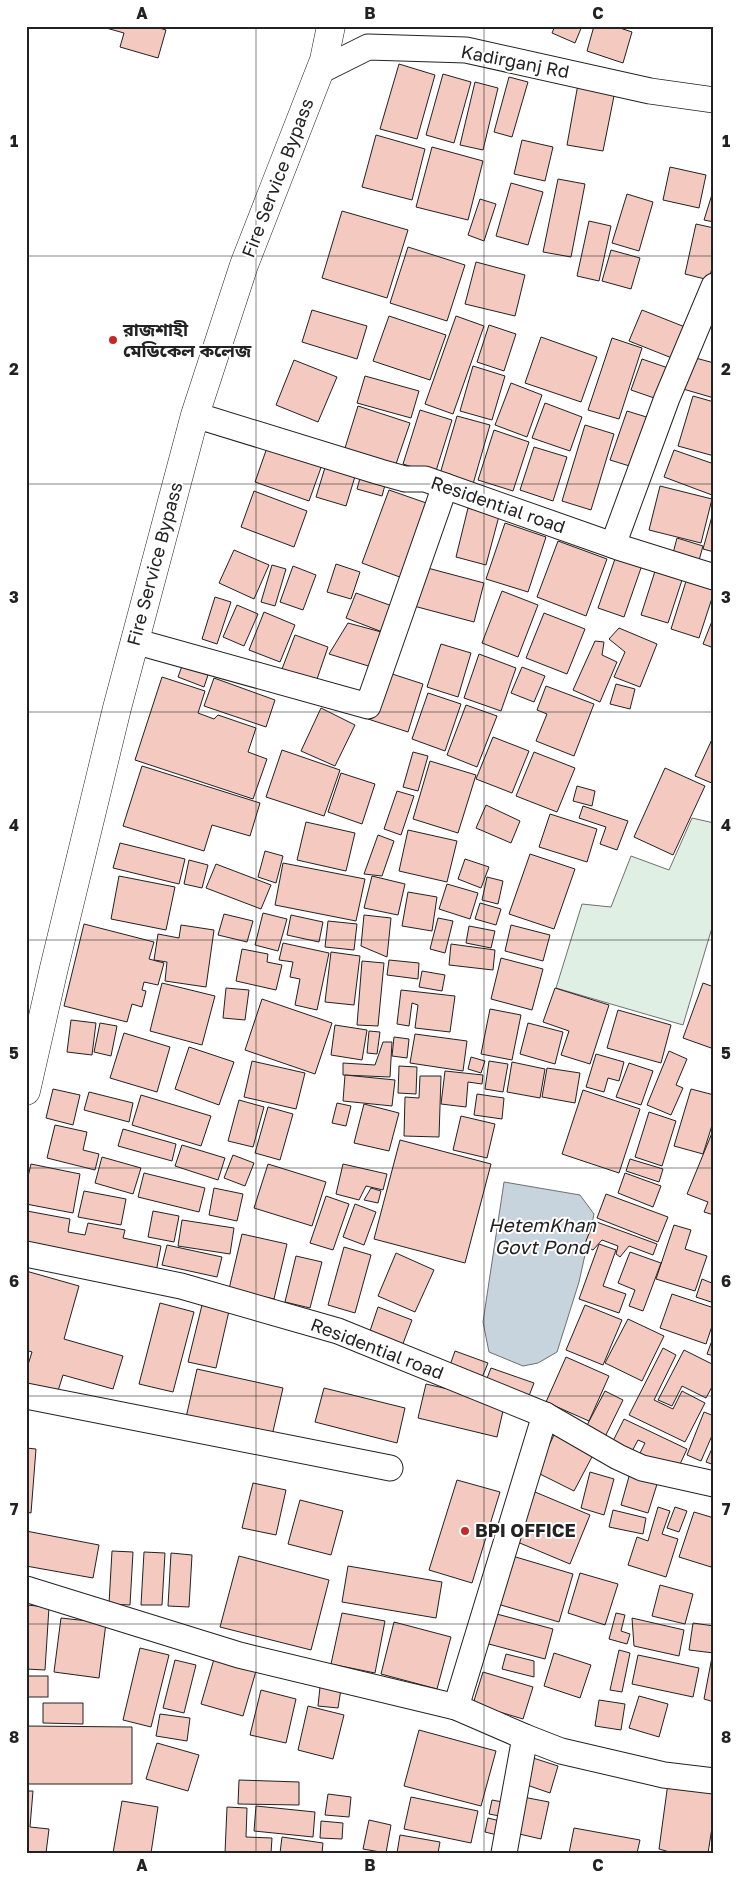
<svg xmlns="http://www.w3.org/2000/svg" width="740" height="1879" font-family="'Golos Text','Noto Sans Bengali',sans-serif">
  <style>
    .green { fill: #e0efe3; stroke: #6f6f6f }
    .water { fill: #c7d3dd; stroke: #6f6f6f }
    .building { fill: #f3c9c0; stroke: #222 }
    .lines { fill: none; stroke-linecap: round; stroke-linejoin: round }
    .minor-casing { stroke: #222; stroke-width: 27 }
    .secondary-casing { stroke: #222; stroke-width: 29 }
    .minor { stroke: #fff; stroke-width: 25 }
    .secondary { stroke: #fff; stroke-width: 28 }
    .grid { fill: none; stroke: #222; stroke-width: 1; stroke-opacity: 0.55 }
    .poi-dot { fill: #c62828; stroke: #fff; stroke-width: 2 }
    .labels { text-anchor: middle; stroke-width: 4; stroke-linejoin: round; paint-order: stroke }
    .street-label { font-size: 18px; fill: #222; stroke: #fff }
    .poi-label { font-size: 18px; font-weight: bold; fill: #222; stroke: #fff; text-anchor: start }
    .water-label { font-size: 19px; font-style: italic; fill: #222; stroke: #fff }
    .neatline { fill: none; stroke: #222; stroke-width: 2 }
    .grid-label { font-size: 16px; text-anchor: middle; font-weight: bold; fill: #222 }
  </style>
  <rect width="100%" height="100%" fill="#fff"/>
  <path class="green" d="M692 818 714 823V921L683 1025 556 988 582 904 611 907 631 856 669 870Z"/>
  <path class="water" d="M504 1182 580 1195 594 1214 579 1282 557 1352 538 1363 523 1366 489 1352 483 1322Z"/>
  <g class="building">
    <path d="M99 26H153L166 30 158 58 120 47 124 33Z"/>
    <path d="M555 26H582L575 43 552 33Z"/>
    <path d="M594 26H614L632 32 623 63 587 51Z"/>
    <path d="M399 64 435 75 417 139 380 129Z"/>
    <path d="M443 74 471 82 454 143 426 135Z"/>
    <path d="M509 77 528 82 512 137 494 132Z"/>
    <path d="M475 82 498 88 483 150 460 145Z"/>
    <path d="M578 84 615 91 603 151 567 145Z"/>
    <path d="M376 135 425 149 412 200 362 187Z"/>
    <path d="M522 140 553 147 545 181 514 174Z"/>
    <path d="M432 147 483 161 468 220 416 207Z"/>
    <path d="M670 167 706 175 699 208 663 200Z"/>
    <path d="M558 179 585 184 571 257 543 252Z"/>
    <path d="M511 183 543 192 528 245 496 236Z"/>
    <path d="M714 188V222L704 220Z"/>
    <path d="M627 194 653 202 639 251 612 243Z"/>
    <path d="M480 199 496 204 484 241 468 235Z"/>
    <path d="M342 211 408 230 387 298 322 278Z"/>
    <path d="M589 221 611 226 599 281 577 276Z"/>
    <path d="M696 224 714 228V260L709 280 685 274Z"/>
    <path d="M408 247 465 265 447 321 390 303Z"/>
    <path d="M611 250 640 258 631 289 602 281Z"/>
    <path d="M476 262 525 275 515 316 465 304Z"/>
    <path d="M312 310 367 326 357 359 302 342Z"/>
    <path d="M642 310 690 329 677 360 629 341Z"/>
    <path d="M389 316 446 335 430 380 373 361Z"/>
    <path d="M456 316 484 326 453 414 425 404Z"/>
    <path d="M489 325 516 334 504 371 477 362Z"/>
    <path d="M541 337 597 357 581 402 525 383Z"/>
    <path d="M612 338 642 348 619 419 588 410Z"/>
    <path d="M692 357 714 363V398L683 389Z"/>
    <path d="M642 359 674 370 663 401 631 390Z"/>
    <path d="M294 360 337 377 318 422 276 405Z"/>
    <path d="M473 366 505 376 492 420 460 411Z"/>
    <path d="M365 376 419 391 411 418 357 403Z"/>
    <path d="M511 383 542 395 527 437 495 425Z"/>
    <path d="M693 396 714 402V456L678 446Z"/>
    <path d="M545 403 582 417 570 451 532 438Z"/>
    <path d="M358 406 410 423 396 464 345 448Z"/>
    <path d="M420 410 452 420 435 474 403 464Z"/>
    <path d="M627 411 653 419 636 468 610 460Z"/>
    <path d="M457 416 490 425 473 484 440 474Z"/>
    <path d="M585 425 614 434 591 510 562 501Z"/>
    <path d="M494 430 529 442 513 491 478 480Z"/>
    <path d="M269 442 323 462 309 501 255 482Z"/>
    <path d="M534 447 567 457 553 501 520 490Z"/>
    <path d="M674 450 714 464V490L712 495 664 477Z"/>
    <path d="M327 461 357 470 346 506 316 497Z"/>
    <path d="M362 471 387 478 382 496 357 489Z"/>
    <path d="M660 486 712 499 701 543 649 530Z"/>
    <path d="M389 490 432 505 405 579 362 563Z"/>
    <path d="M254 491 307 511 294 547 241 527Z"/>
    <path d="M468 508 499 516 486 565 456 557Z"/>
    <path d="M714 509V552L703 549Z"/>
    <path d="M505 523 546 537 528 592 486 579Z"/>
    <path d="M677 538 703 546 698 564 672 557Z"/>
    <path d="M558 541 607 559 586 616 537 597Z"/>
    <path d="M234 550 269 565 254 599 219 583Z"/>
    <path d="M616 556 642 565 624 617 598 608Z"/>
    <path d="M336 564 360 572 351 599 327 592Z"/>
    <path d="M272 565 286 569 275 606 261 602Z"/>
    <path d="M657 565 684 574 668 623 641 615Z"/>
    <path d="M293 566 316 575 303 610 280 602Z"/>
    <path d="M420 566 484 583 474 622 410 605Z"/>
    <path d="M688 575 714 584V592L699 638 671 629Z"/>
    <path d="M502 591 538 605 518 657 482 643Z"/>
    <path d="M356 593 395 607 385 633 346 618Z"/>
    <path d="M215 597 231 602 217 644 202 639Z"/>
    <path d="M237 605 258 614 244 646 223 637Z"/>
    <path d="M264 612 295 625 280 662 249 650Z"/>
    <path d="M544 613 585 629 567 674 526 658Z"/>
    <path d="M714 616V648L703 644Z"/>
    <path d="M348 623 385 633 375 668 329 654Z"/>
    <path d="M619 628 657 644 640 687 614 677 625 652 609 639Z"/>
    <path d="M295 635 328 647 316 682 282 669Z"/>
    <path d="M595 641 604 642 602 655 617 662 600 702 573 690Z"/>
    <path d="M441 644 471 653 458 697 427 687Z"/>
    <path d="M479 654 516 668 501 711 464 698Z"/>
    <path d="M182 666 208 675 204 687 178 677Z"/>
    <path d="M522 667 545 676 534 702 511 693Z"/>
    <path d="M383 671 423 684 408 732 368 719Z"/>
    <path d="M162 677 205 691 198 713 214 719 218 715 256 728 248 752 267 759 253 799 135 760Z"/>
    <path d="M214 678 275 700 266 727 204 706Z"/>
    <path d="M616 684 635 689 630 709 610 704Z"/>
    <path d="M546 686 594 704 574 756 536 741 547 714 537 710Z"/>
    <path d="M428 693 461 704 445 751 412 739Z"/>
    <path d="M466 705 497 716 477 767 447 755Z"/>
    <path d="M321 708 355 725 335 766 301 751Z"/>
    <path d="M714 735V784L695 776Z"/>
    <path d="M493 737 529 751 512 793 476 779Z"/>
    <path d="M282 750 340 770 324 816 266 797Z"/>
    <path d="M413 752 428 756 418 791 403 787Z"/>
    <path d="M534 752 575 768 557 812 516 796Z"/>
    <path d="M430 761 476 775 458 833 413 819Z"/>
    <path d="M142 766 260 803 250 836 212 825 204 851 123 826Z"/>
    <path d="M665 768 705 786 673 855 634 837Z"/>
    <path d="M341 773 375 784 362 824 328 812Z"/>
    <path d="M577 786 595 791 592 806 573 801Z"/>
    <path d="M397 791 414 796 401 835 384 829Z"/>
    <path d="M486 805 520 821 511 843 476 828Z"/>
    <path d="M583 806 628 821 617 850 600 844 606 827 579 818Z"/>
    <path d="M550 814 597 829 587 862 539 847Z"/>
    <path d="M306 822 355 833 346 871 297 860Z"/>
    <path d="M408 830 457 841 447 882 399 871Z"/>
    <path d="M378 835 394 841 382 876 364 874Z"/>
    <path d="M120 843 185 859 179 884 113 868Z"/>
    <path d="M265 851 283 856 276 883 258 877Z"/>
    <path d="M530 854 575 869 554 929 509 914Z"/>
    <path d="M465 859 489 867 481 888 458 879Z"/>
    <path d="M189 860 208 865 202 888 184 884Z"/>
    <path d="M283 863 365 879 356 921 275 905Z"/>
    <path d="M216 864 271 885 261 909 206 888Z"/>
    <path d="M119 876 175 887 166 930 111 919Z"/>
    <path d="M372 876 405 884 398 915 364 908Z"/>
    <path d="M487 877 503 881 498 904 482 900Z"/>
    <path d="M447 884 478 893 470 919 439 909Z"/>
    <path d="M408 892 437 897 432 931 402 926Z"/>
    <path d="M480 903 501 909 496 925 475 919Z"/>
    <path d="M263 913 287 919 278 951 255 945Z"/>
    <path d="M224 914 253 921 247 942 218 935Z"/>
    <path d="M291 915 323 922 319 942 287 935Z"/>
    <path d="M364 915 391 918 387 957 361 946Z"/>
    <path d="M438 918 453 921 445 953 430 949Z"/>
    <path d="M328 921 357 924 354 950 325 947Z"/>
    <path d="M84 924 154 942 149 959 164 963 158 985 144 982 142 990 146 991 142 1007 132 1004 127 1022 64 1006Z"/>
    <path d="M181 925 214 930 206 987 165 981 167 962 154 960 158 934 179 938Z"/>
    <path d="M511 925 550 935 543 961 505 951Z"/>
    <path d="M469 926 495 931 491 948 466 943Z"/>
    <path d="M283 943 329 953 317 1010 295 1005 300 979 290 977 293 962 279 960Z"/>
    <path d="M451 944 495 950 493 970 449 965Z"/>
    <path d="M242 949 268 954 267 962 282 965 276 990 236 981Z"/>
    <path d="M331 952 360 956 354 1005 325 1002Z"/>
    <path d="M501 958 543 969 532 1010 491 999Z"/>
    <path d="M389 960 419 963 418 979 387 975Z"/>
    <path d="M362 961 384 963 378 1026 357 1025Z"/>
    <path d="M422 971 445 975 442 991 419 987Z"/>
    <path d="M162 983 215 996 202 1045 150 1031Z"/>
    <path d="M703 983 714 987V1049L683 1038Z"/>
    <path d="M226 988 249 990 245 1020 223 1018Z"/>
    <path d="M555 988 609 1005 590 1064 561 1055 569 1031 543 1022Z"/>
    <path d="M401 990 455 996 450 1032 415 1028 418 1005 412 1003 409 1026 397 1024Z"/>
    <path d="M262 999 332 1023 315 1074 245 1050Z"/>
    <path d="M490 1009 521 1015 512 1060 481 1054Z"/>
    <path d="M618 1010 671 1025 661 1063 607 1048Z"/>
    <path d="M71 1020 96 1023 92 1055 67 1052Z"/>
    <path d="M100 1023 117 1026 111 1056 94 1052Z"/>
    <path d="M528 1023 563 1032 555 1064 520 1054Z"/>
    <path d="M335 1025 367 1030 362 1060 331 1055Z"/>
    <path d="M369 1031 380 1032 377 1054 367 1053Z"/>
    <path d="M124 1033 170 1047 157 1092 110 1078Z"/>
    <path d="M415 1034 467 1041 463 1071 410 1063Z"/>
    <path d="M394 1037 409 1039 407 1058 392 1056Z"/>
    <path d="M383 1042H392L390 1077 343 1075V1063L375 1065Z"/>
    <path d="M189 1047 234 1062 219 1105 175 1089Z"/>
    <path d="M669 1051 687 1059 676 1085 683 1088 671 1115 647 1105Z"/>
    <path d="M596 1054 624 1062 619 1081 608 1078 604 1092 586 1087Z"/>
    <path d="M471 1057 485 1061 481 1073 468 1069Z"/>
    <path d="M252 1061 305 1073 296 1109 244 1097Z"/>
    <path d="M489 1061 508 1064 503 1092 485 1089Z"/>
    <path d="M512 1062 545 1069 540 1098 507 1092Z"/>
    <path d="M629 1063 653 1071 641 1105 616 1097Z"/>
    <path d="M399 1066 417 1067 416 1094 398 1093Z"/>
    <path d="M547 1068 580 1073 575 1103 542 1097Z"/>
    <path d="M445 1071 483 1075 482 1084 468 1082 466 1107 441 1104Z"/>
    <path d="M345 1075 395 1080 392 1106 343 1101Z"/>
    <path d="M420 1076H441L439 1137 404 1136 405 1097 419 1098Z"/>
    <path d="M53 1089 80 1095 73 1125 46 1118Z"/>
    <path d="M691 1089 714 1095V1119L703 1154 674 1146Z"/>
    <path d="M583 1090 640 1109 619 1173 562 1154Z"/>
    <path d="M89 1092 133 1103 129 1122 84 1110Z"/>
    <path d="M477 1094 504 1098 502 1119 474 1115Z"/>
    <path d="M141 1095 211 1116 201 1146 132 1125Z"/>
    <path d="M239 1100 264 1107 253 1147 228 1141Z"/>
    <path d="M337 1103 351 1106 346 1126 332 1123Z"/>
    <path d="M364 1104 399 1113 389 1151 354 1143Z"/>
    <path d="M268 1107 293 1114 280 1160 255 1153Z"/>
    <path d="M649 1112 676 1121 662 1166 635 1157Z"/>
    <path d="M461 1116 495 1124 487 1158 453 1150Z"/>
    <path d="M55 1125 87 1132 83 1150 99 1154 95 1170 47 1158Z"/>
    <path d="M714 1128V1215L704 1212 708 1202 687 1194Z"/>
    <path d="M123 1129 176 1144 172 1161 118 1146Z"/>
    <path d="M400 1140 491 1164 465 1263 374 1239Z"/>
    <path d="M182 1145 225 1158 218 1180 175 1166Z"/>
    <path d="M233 1155 254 1163 245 1186 224 1178Z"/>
    <path d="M102 1157 141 1168 133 1194 95 1183Z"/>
    <path d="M630 1159 663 1169 659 1182 626 1171Z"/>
    <path d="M31 1164 80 1174 73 1213 26 1204V1185Z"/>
    <path d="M268 1164 326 1182 312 1226 254 1208Z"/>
    <path d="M343 1164 387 1174 383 1190 366 1186 359 1200 336 1194Z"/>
    <path d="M144 1173 205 1188 199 1212 138 1197Z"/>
    <path d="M625 1173 661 1186 653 1207 618 1193Z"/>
    <path d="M214 1188 243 1194 237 1221 209 1215Z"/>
    <path d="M371 1188 381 1191 378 1203 364 1200Z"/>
    <path d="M84 1191 126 1199 121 1225 78 1217Z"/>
    <path d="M606 1194 668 1217 658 1242 597 1218Z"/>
    <path d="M326 1196 349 1204 333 1250 310 1243Z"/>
    <path d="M355 1204 376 1212 364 1245 343 1237Z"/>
    <path d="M27 1211 70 1219 68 1232 85 1235 88 1223 125 1230 123 1238 161 1246 156 1272 26 1247Z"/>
    <path d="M153 1211 179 1216 174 1242 148 1237Z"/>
    <path d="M182 1220 234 1228 230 1254 178 1246Z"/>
    <path d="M594 1221 657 1244 653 1255 629 1246 620 1257 616 1254 618 1246 602 1240 593 1250 584 1246Z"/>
    <path d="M674 1225 691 1230 685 1249 707 1256 695 1291 656 1279Z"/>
    <path d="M242 1234 287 1244 274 1299 229 1289Z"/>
    <path d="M599 1244 616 1250 603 1286 626 1294 619 1313 579 1299Z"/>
    <path d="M167 1245 222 1257 217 1277 162 1265Z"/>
    <path d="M344 1247 371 1255 355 1313 328 1305Z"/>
    <path d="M630 1252 661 1263 643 1311 629 1306 635 1290 618 1283Z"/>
    <path d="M396 1253 434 1270 415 1312 378 1296Z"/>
    <path d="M296 1256 322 1262 310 1308 285 1302Z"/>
    <path d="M26 1271 79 1286 64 1339 123 1356 113 1389 63 1375 57 1394 26 1385V1371L32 1352 26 1350Z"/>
    <path d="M702 1279 714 1284V1303L696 1297Z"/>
    <path d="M672 1294 714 1308V1320L706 1344 660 1328Z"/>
    <path d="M160 1303 194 1312 173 1392 139 1384Z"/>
    <path d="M202 1305 229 1311 216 1368 188 1362Z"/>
    <path d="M585 1305 622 1320 603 1365 566 1350Z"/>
    <path d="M378 1307 412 1320 402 1346 369 1334Z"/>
    <path d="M628 1319 664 1336 642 1381 605 1363Z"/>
    <path d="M714 1335V1356L707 1354Z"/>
    <path d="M663 1348 676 1355 654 1400 673 1409 682 1391 705 1403 685 1442 629 1415Z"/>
    <path d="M684 1350 714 1365V1383L706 1398 682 1386 672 1406 658 1400Z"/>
    <path d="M455 1351 488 1363 481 1380 449 1368Z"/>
    <path d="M566 1357 609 1376 589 1421 546 1402Z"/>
    <path d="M491 1368 534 1383 527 1401 484 1386Z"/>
    <path d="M197 1369 283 1388 271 1440 185 1422Z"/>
    <path d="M426 1384 505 1402 497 1437 418 1418Z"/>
    <path d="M324 1388 405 1408 397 1443 315 1422Z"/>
    <path d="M605 1391 623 1400 603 1441 584 1431Z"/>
    <path d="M704 1412 714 1416V1431L701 1461 687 1455Z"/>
    <path d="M624 1419 687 1449 675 1475 638 1457 645 1443 638 1440 628 1459 609 1449Z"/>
    <path d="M555 1433 594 1453 574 1491 536 1472Z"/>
    <path d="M714 1444V1465L706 1462Z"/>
    <path d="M26 1448 36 1449 31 1513 26 1512Z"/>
    <path d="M590 1472 614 1479 604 1515 581 1508Z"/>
    <path d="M630 1473 658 1481 648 1513 621 1505Z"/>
    <path d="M457 1480 500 1492 472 1583 429 1570Z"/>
    <path d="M253 1483 286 1490 276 1535 242 1528Z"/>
    <path d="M535 1492 590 1515 570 1564 515 1541Z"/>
    <path d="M300 1500 343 1511 331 1555 288 1544Z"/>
    <path d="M658 1507 670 1511 662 1534 678 1539 666 1577 628 1565 637 1537 648 1541Z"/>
    <path d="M675 1507 687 1511 679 1532 667 1528Z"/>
    <path d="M613 1510 646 1518 643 1534 609 1527Z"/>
    <path d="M694 1512 714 1518V1557L711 1567 679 1557Z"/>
    <path d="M26 1531 99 1545 93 1578 26 1566Z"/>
    <path d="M112 1551 133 1552 130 1605 109 1604Z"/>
    <path d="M144 1552 165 1553 162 1605H141Z"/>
    <path d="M171 1553 192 1555 189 1607 168 1606Z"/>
    <path d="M509 1555 573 1574 559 1622 494 1603Z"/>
    <path d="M239 1556 329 1580 311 1650 220 1627Z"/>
    <path d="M348 1566 442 1582 436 1618 342 1602Z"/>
    <path d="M580 1573 618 1584 605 1625 568 1613Z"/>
    <path d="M660 1585 693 1594 685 1624 652 1616Z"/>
    <path d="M26 1605 49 1607 45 1670 26 1669Z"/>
    <path d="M342 1613 385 1621 375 1673 331 1664Z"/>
    <path d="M493 1613 553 1629 545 1659 485 1643Z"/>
    <path d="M616 1613 625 1615 621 1631 630 1634 627 1644 609 1639Z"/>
    <path d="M61 1618 106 1623 99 1678 54 1672Z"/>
    <path d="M632 1618 684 1630 679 1656 634 1646Z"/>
    <path d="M394 1622 451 1637 437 1689 381 1674Z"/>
    <path d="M693 1623 714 1626V1653L689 1650Z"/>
    <path d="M140 1648 169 1655 151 1727 123 1720Z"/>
    <path d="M619 1650 630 1653 622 1692 610 1690Z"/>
    <path d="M554 1653 591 1665 580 1698 544 1686Z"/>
    <path d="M506 1654 534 1661V1677L502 1669Z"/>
    <path d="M638 1655 699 1668 693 1697 632 1684Z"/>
    <path d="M712 1657 714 1658V1702L704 1699Z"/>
    <path d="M214 1659 256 1671 243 1716 201 1704Z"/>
    <path d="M175 1660 196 1665 184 1713 163 1708Z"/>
    <path d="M483 1672 533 1687 523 1719 473 1704Z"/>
    <rect x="26" y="1676" width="22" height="21"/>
    <path d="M320 1687 341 1689 338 1708 318 1706Z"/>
    <path d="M261 1690 296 1699 286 1743 250 1735Z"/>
    <path d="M639 1696 668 1704 659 1737 629 1728Z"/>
    <path d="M599 1700 625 1704 621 1730 595 1726Z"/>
    <path d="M43 1703H83V1724L43 1723Z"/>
    <path d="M308 1706 344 1715 333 1759 298 1750Z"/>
    <path d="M160 1714 190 1718 187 1741 156 1736Z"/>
    <path d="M26 1726 132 1727V1784H26Z"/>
    <path d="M419 1730 496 1751 481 1806 404 1786Z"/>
    <path d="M157 1743 199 1755 188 1791 146 1779Z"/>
    <path d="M530 1757 558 1766 550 1793 521 1783Z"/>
    <path d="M239 1780 299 1782V1805L238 1804Z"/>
    <path d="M668 1783 714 1790V1815L708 1853H673L659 1849Z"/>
    <path d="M26 1791H33L30 1827 49 1829 46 1853H26Z"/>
    <path d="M328 1794 351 1797 349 1817 325 1815Z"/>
    <path d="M411 1797 478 1811 471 1843 404 1829Z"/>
    <path d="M523 1797 549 1802 541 1839 515 1833Z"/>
    <path d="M492 1800 508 1803 505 1817 489 1814Z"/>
    <path d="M122 1801 158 1807 151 1853H113Z"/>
    <path d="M256 1806 315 1812 313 1837 254 1831Z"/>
    <path d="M227 1807 247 1808 246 1837 272 1838 271 1853H225Z"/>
    <path d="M488 1818 504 1822 501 1836 485 1832Z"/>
    <path d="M369 1820 391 1825 386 1853 363 1849Z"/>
    <path d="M321 1821 343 1823 342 1839 320 1838Z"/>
    <path d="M574 1828 640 1840 637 1853H569Z"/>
    <path d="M400 1835 440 1842 438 1853H397Z"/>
    <path d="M282 1837 323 1843 322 1853H280Z"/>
  </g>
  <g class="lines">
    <g class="minor-casing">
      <g id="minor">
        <path d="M320 71 368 47 466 50 650 91 714 100"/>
        <path d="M195 415 380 472 405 479H425L618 547 714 577"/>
        <path d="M613 545 667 398 714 286"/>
        <path d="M134 641 368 706 445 486"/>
        <path d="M26 1254 181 1286 338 1331 545 1415 618 1457 642 1468 714 1484"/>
        <path d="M26 1396 390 1468"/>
        <path d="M26 1589 239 1655 456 1707 525 1737 561 1751 664 1775 714 1781"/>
        <path d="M456 1707 545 1415"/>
        <path d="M504 1853 525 1737"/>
      </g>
    </g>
    <g class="secondary-casing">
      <path id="secondary" d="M26 1091 54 968 117 708 195 415 244 265 324 60 331 26"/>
    </g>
    <use href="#minor" class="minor"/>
    <use href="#secondary" class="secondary"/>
  </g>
  <path class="grid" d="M256 26V1853M484 26V1853M26 256H714M26 484H714M26 712H714M26 940H714M26 1168H714M26 1396H714M26 1624H714"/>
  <g class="poi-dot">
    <circle cx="113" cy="340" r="5"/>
    <circle cx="465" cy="1531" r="5"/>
  </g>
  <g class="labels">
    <g class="street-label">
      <text transform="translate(515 62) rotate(11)" y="6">Kadirganj Rd</text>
      <text transform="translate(278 178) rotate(-69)" y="6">Fire Service Bypass</text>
      <text transform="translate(498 505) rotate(19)" y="6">Residential road</text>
      <text transform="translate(155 564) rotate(-75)" y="6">Fire Service Bypass</text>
      <text transform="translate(377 1349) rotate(21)" y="6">Residential road</text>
    </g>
    <g class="poi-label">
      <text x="123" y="336">রাজশাহী<tspan x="123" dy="21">মেডিকেল কলেজ</tspan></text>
      <text x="475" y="1537">BPI OFFICE</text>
    </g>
    <g class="water-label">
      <text x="542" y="1232">HetemKhan<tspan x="542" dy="22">Govt Pond</tspan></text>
    </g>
  </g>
  <rect width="740" height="1879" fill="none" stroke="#ffffff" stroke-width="55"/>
  <rect x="28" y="28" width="684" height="1824" class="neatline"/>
  <g class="grid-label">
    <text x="142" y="19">A</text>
    <text x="370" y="19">B</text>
    <text x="598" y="19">C</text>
    <text x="14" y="147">1</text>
    <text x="726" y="147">1</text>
    <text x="14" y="375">2</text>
    <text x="726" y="375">2</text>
    <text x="14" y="603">3</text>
    <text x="726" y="603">3</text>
    <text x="14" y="831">4</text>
    <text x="726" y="831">4</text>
    <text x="14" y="1059">5</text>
    <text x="726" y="1059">5</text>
    <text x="14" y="1287">6</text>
    <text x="726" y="1287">6</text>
    <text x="14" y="1515">7</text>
    <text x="726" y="1515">7</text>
    <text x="14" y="1743">8</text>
    <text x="726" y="1743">8</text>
    <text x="142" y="1871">A</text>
    <text x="370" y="1871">B</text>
    <text x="598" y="1871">C</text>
  </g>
</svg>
